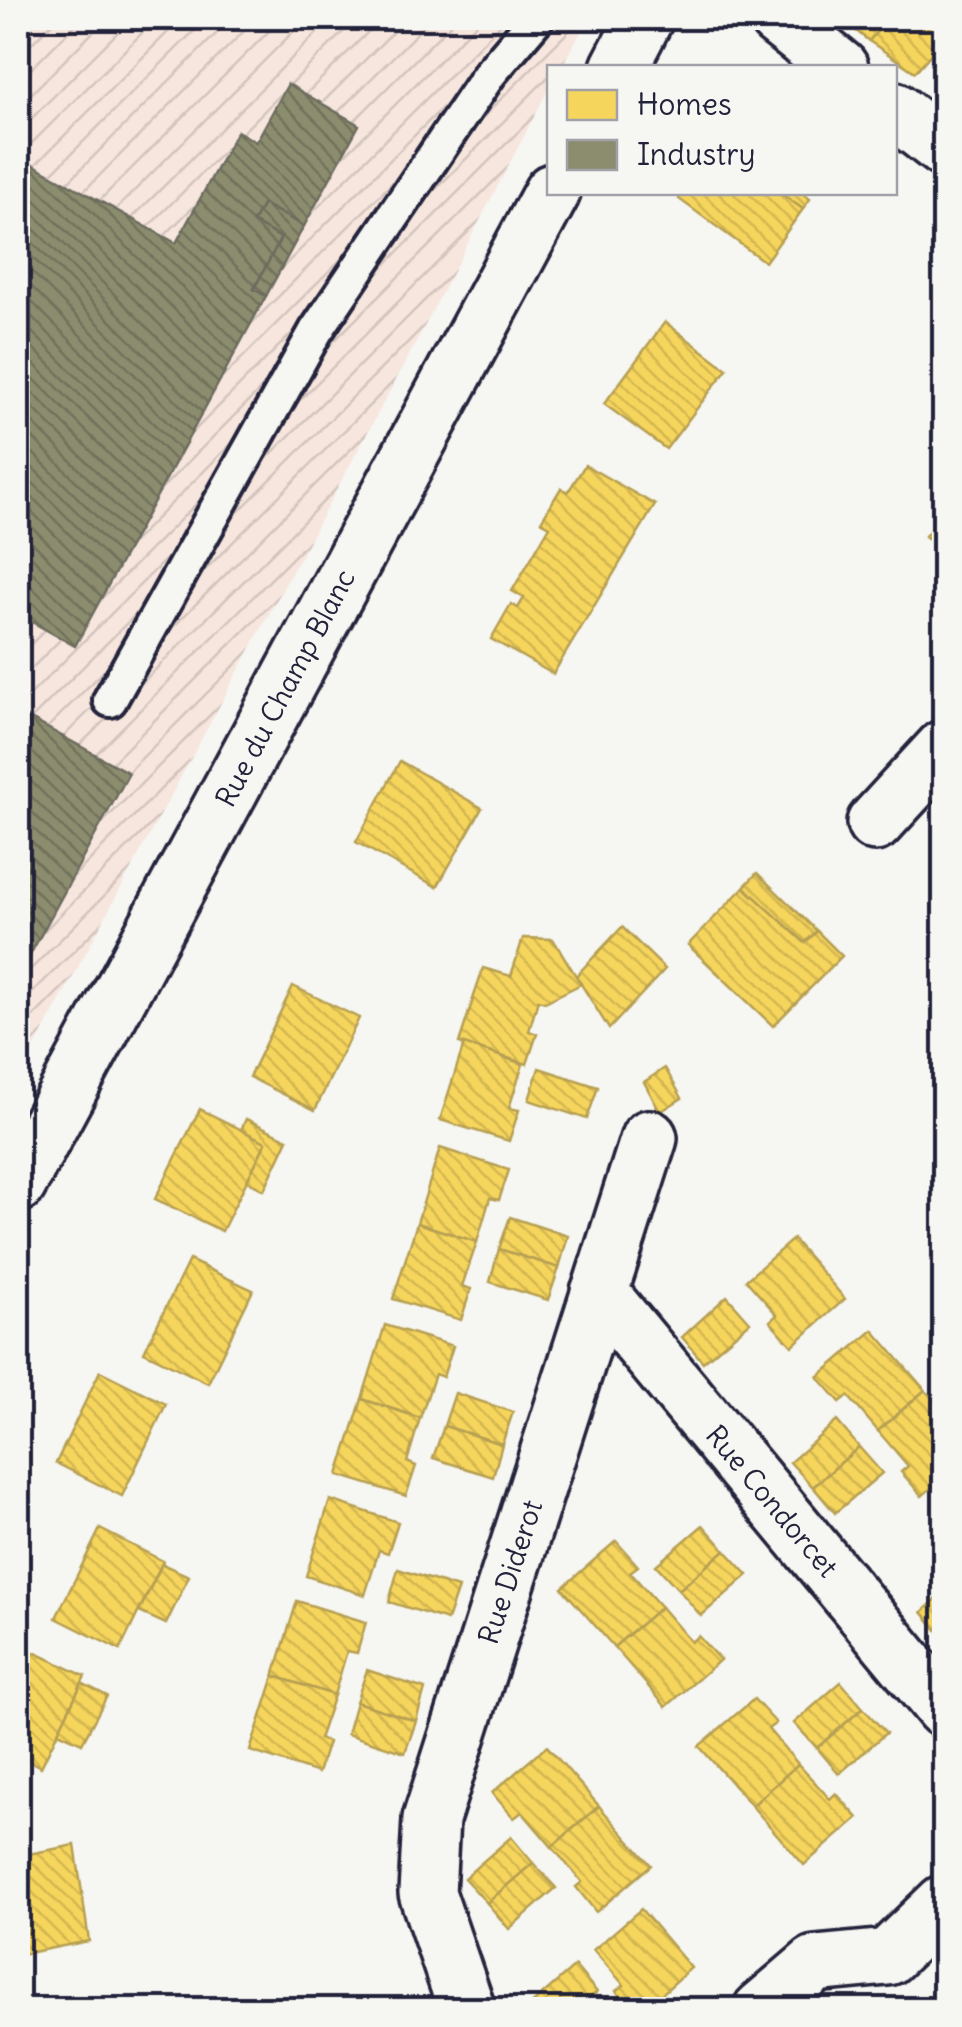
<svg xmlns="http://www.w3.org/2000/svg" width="962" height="2027" font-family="Delius,sans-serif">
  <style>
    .industrial { fill: url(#industrial-furrows) }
    .homes { fill: url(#homes-back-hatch); stroke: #b69f52; stroke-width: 2.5 }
    .industry { fill: url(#industry-back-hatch); stroke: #6c6c5f; stroke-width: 2.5 }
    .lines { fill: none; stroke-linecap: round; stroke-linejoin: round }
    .lane-casing { stroke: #22223b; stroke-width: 40 }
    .street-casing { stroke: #22223b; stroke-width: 62 }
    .secondary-casing { stroke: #22223b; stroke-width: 62 }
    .lane { stroke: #f6f6f2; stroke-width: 32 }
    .street { stroke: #f6f6f2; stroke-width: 55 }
    .secondary { stroke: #f6f6f2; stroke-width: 55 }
    .labels { text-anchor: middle; stroke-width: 10; stroke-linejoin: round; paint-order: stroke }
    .street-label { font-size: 28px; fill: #22223b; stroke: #f6f6f2 }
  </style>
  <defs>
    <pattern id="industrial-furrows" width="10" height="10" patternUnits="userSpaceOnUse" patternTransform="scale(2.5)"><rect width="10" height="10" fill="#f7e6dd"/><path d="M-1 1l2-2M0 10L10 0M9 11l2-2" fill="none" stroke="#d3c5bf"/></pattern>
    <pattern id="homes-back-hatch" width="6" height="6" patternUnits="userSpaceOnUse" patternTransform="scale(2.5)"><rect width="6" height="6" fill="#f6d55c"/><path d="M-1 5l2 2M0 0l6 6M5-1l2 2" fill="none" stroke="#d3b751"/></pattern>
    <pattern id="industry-back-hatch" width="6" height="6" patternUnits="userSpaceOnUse" patternTransform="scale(2.5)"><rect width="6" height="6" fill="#8c8c6e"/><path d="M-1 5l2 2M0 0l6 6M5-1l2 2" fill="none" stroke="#72725c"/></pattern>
  </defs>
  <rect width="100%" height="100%" fill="#f6f6f2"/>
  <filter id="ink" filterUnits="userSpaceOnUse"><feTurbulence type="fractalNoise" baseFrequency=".01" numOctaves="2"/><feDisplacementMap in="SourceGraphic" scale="20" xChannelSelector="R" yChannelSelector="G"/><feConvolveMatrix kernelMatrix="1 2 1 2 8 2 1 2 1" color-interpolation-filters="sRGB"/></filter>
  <g filter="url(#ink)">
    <path class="industrial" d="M18 18H589L561 67 550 68 549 88 411 352 18 1078Z"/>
    <g class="homes">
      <path d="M840 18H889L869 41Z"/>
      <path d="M889 18H944V39L915 72 869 41Z"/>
      <path d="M683 192H779L803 209 765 262 679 199Z"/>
      <path d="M779 192H801L810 199 803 209Z"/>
      <path d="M665 322 727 369 666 449 604 404Z"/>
      <path d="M944 335V364L932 355Z"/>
      <path d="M585 465 655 505 553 674 491 639 511 604 518 608 524 598 512 591 550 526 541 521 561 488 568 492Z"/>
      <path d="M944 514V554L925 536Z"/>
      <path d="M400 761 482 808 437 887 356 842Z"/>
      <path d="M757 873 817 931 805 943 744 887Z"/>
      <path d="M744 887 805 943 817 931 842 956 773 1026 688 945Z"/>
      <path d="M622 927 665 969 609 1029 576 976Z"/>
      <path d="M523 938 553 939 581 984 545 1002 538 1000 529 1031 537 1034 527 1064 459 1043 483 968 511 976Z"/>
      <path d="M293 986 359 1018 315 1110 249 1077Z"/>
      <path d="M464 1044 523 1064 509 1108 519 1110 509 1141 440 1120Z"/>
      <path d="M539 1068 598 1087 587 1119 529 1100Z"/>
      <path d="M665 1068 682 1098 660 1112 644 1082Z"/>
      <path d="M200 1109 266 1142 222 1231 155 1199Z"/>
      <path d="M246 1119 288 1139 264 1190 247 1181 266 1142 241 1130Z"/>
      <path d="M440 1148 509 1170 499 1200 490 1198 477 1242 417 1223Z"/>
      <path d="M510 1217 568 1236 559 1268 499 1249Z"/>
      <path d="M417 1223 477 1242 462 1286 471 1289 461 1320 393 1299Z"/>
      <path d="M793 1239 845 1299 792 1346 770 1321 777 1315 746 1280Z"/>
      <path d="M499 1249 559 1268 548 1300 490 1282Z"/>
      <path d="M189 1260 253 1290 208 1383 144 1352Z"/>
      <path d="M727 1296 750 1322 703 1362 682 1337Z"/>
      <path d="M385 1325 453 1346 443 1377 435 1374 420 1418 362 1399Z"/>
      <path d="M873 1330 925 1390 878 1431 848 1396 840 1402 818 1377Z"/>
      <path d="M100 1371 166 1404 122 1496 56 1463Z"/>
      <path d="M925 1390 944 1412V1477L922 1496 901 1472 908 1466 878 1431Z"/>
      <path d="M455 1393 513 1412 502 1444 444 1426Z"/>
      <path d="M362 1399 420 1418 407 1462 416 1466 406 1496 338 1475Z"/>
      <path d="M837 1421 859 1447 813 1487 790 1462Z"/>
      <path d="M444 1426 502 1444 493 1477 433 1458Z"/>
      <path d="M859 1447 882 1473 835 1513 813 1487Z"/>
      <path d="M330 1500 398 1522 388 1553 379 1550 365 1595 306 1576Z"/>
      <path d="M703 1525 725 1550 679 1590 656 1565Z"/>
      <path d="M100 1529 163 1561 120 1650 56 1618Z"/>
      <path d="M616 1541 638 1566 630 1572 661 1607 614 1647 562 1588Z"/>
      <path d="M725 1550 748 1575 701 1616 679 1590Z"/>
      <path d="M162 1564 189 1576 166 1624 139 1612Z"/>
      <path d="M398 1569 458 1588 447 1620 389 1602Z"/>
      <path d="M944 1592V1638L922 1612Z"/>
      <path d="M297 1601 366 1622 357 1653 347 1651 334 1695 274 1676Z"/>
      <path d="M661 1607 691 1642 698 1636 720 1660 666 1707 614 1647Z"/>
      <path d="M19 1645 85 1676 41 1767 18 1755Z"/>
      <path d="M367 1670 425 1689 416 1721 356 1702Z"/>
      <path d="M274 1676 334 1695 319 1739 328 1742 318 1773 250 1751Z"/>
      <path d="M841 1682 863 1708 817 1748 794 1723Z"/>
      <path d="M82 1683 107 1696 82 1743 58 1732Z"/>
      <path d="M754 1699 776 1723 768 1729 798 1764 752 1806 699 1746Z"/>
      <path d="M356 1702 416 1721 405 1753 347 1734Z"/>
      <path d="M863 1708 886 1733 839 1774 817 1748Z"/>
      <path d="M547 1746 599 1806 552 1847 522 1812 514 1818 492 1793Z"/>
      <path d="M798 1764 830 1799 836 1793 858 1818 804 1865 752 1806Z"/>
      <path d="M599 1806 651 1865 596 1912 576 1887 582 1882 552 1847Z"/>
      <path d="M511 1837 533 1863 487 1903 464 1878Z"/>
      <path d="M75 1845 89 1941 22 1954 18 1940V1856Z"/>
      <path d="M533 1863 556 1888 509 1929 487 1903Z"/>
      <path d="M641 1909 691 1968 644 2010H633L616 1991 624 1985 593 1950Z"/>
      <path d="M575 1966 597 1992 576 2010H530L528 2007Z"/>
    </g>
    <g class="industry">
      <path d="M288 84 359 125 304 226 263 204 253 222 281 238 254 289 266 296 75 646 18 614V156L176 243 237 131 256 142Z"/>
      <path d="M263 204 304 226 266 296 254 289 281 238 253 222Z"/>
      <path d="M18 712 129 773 18 977Z"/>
    </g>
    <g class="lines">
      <g class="lane-casing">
        <path id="lane" d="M110 700 316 331 490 73 537 18"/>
      </g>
      <g class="street-casing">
        <g id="street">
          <path d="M619 68 645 18"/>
          <path d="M875 823 944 748"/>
          <path d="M18 1184 552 192"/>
          <path d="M599 1292 944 1709"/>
          <path d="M467 2010 427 1893 431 1819 649 1138"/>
          <path d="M761 2010 815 1964 888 1957 944 1903"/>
        </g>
      </g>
      <g class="secondary-casing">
        <g id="secondary">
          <path d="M777 18 840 68"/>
          <path d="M894 110 944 149"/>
        </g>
      </g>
      <use href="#lane" class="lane"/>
      <use href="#street" class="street"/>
      <use href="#secondary" class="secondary"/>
    </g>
  </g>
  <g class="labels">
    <g class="street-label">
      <text transform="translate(285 688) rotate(-62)" y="10">Rue du Champ Blanc</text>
      <text transform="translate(772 1501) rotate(50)" y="10">Rue Condorcet</text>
      <text transform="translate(510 1572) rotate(-72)" y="10">Rue Diderot</text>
    </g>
  </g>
  <rect width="962" height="2027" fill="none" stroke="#f6f6f2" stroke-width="60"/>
  <rect x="30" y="30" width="902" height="1967" fill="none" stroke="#22223b" stroke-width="4" filter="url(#ink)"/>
  <rect x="547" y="65" width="350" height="130" fill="#f6f6f2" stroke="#a1a1a9" stroke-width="2.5"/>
  <rect x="567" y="90" width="50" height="30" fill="#f6d55c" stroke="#a1a1a9" stroke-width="2.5"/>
  <text x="637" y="115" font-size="30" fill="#22223b">Homes</text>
  <rect x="567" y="140" width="50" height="30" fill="#8c8c6e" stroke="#a1a1a9" stroke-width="2.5"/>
  <text x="637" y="165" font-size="30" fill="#22223b">Industry</text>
</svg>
